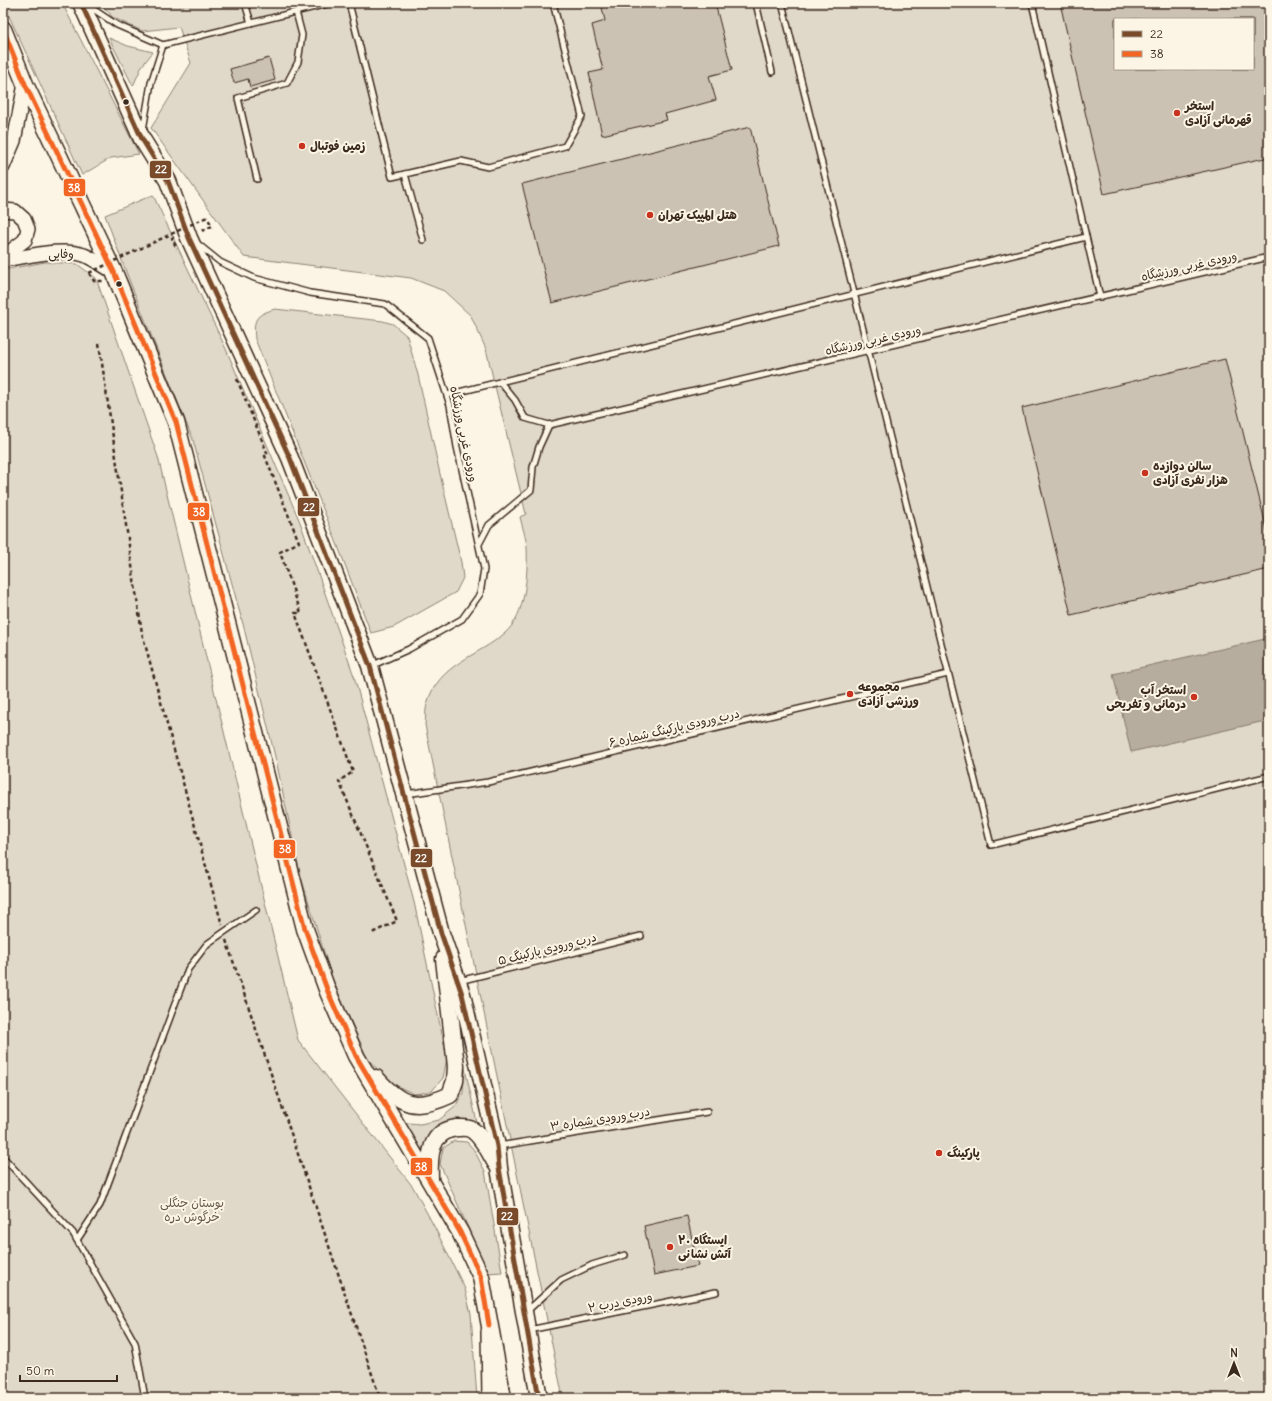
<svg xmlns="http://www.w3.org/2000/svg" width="1272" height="1401" font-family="Delius,'Playpen Sans Arabic',sans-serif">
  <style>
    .green { fill: #e0d8c8; stroke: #8e8173; fill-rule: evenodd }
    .water { fill: #b7ad9e; stroke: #85796b }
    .building { fill: #ccc2b3; stroke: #3b2a1e; fill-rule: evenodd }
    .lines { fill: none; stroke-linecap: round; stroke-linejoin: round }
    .service-casing { stroke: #3b2a1e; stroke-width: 8 }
    .tertiary-casing { stroke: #3b2a1e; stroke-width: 16 }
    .primary-casing { stroke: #3b2a1e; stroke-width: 19 }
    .trunk-casing { stroke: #3b2a1e; stroke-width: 20 }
    .path { stroke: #3b2a1e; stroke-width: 2.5; stroke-dasharray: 4 3; stroke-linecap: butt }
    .service { stroke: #fcf5e5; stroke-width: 5 }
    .tertiary { stroke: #fcf5e5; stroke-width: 13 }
    .primary { stroke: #fcf5e5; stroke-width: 16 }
    .trunk { stroke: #fcf5e5; stroke-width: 17 }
    .path-bridge { stroke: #3b2a1e; stroke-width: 2.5; stroke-dasharray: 4 3; stroke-linecap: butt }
    .bus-1-casing { stroke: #fcf5e5; stroke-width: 8 }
    .bus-2-casing { stroke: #fcf5e5; stroke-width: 8 }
    .bus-1 { stroke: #7a4b2a; stroke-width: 5 }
    .bus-2 { stroke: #f26522; stroke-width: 5 }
    .bus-dot { fill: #3b2a1e; stroke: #fcf5e5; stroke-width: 1.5 }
    .poi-dot { fill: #c8321e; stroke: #fcf5e5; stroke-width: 1.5 }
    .labels { text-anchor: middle; stroke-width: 4; stroke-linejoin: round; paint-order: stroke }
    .poi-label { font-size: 12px; font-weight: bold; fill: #3b2a1e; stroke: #fcf5e5; text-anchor: start }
    .street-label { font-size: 12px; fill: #3b2a1e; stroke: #fcf5e5 }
    .park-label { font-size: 12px; fill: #645648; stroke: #fcf5e5 }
    .line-badge { stroke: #fcf5e5; stroke-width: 1.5 }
    .badge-label { font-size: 11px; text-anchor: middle; font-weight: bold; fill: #fff }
  </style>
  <rect width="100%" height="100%" fill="#fcf5e5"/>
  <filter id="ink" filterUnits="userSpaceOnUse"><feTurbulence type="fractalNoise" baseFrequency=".025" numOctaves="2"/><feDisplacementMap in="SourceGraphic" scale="8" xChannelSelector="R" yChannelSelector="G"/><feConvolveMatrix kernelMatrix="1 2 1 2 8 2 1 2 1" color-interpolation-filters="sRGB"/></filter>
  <g filter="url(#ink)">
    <g class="green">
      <path d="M3 3H62L139 154 111 158 82 175Z"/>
      <path d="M99 3H1269V1398H563L425 725C426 718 425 710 427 704 438 664 477 657 505 633 526 615 528 573 527 547 526 537 522 526 520 517L526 514 486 349 471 316 444 291 411 278 244 257 151 128 191 63 179 27 142 31 112 17 108 11ZM1115 19H1253V69H1115Z"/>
      <path d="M109 38 128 46 153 52 142 66 133 86Z"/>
      <path d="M153 195 226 349 300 522 354 676 414 902 447 1058 443 1078 431 1092 414 1094 389 1082 367 1058 332 978 300 874 277 765 244 628 193 440 128 277 105 215Z"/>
      <path d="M45 262 77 264 96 278 158 457 298 1040 413 1187 435 1228 465 1289 471 1314 477 1398H3V270Z"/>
      <path d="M275 309 383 321 393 324 407 336 418 375 440 474 461 562 463 578 456 592 394 627 371 633 336 541 255 339C253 319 255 315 275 309Z"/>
      <path d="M464 1064 478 1127 449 1124 424 1158 397 1122 420 1124 439 1120 455 1107 463 1093Z"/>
      <path d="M454 1141 467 1142 474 1150 485 1171 502 1272 488 1273 440 1164 443 1148Z"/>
    </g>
    <path class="water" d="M1269 638V720L1131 752 1113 674Z"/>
    <g class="building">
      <path d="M601 3H715L732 70 709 76 716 100 665 114 667 120 602 135 589 73 603 70 592 25 605 21Z"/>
      <path d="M1060 3H1269V157L1104 194ZM1115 19H1253V69H1115Z"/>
      <path d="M269 58 275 80 250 87 248 79 234 83 230 69Z"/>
      <path d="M750 127 779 246 552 303 522 184Z"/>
      <path d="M1225 359 1269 538V569L1071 615 1022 408Z"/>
      <path d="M687 1216 698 1266 654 1275 644 1226Z"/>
    </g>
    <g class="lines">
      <g class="service-casing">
        <g id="service">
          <path d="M245 3 251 23"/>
          <path d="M349 3 392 177 461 161 488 167 565 146 582 116 553 3"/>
          <path d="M756 3 772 72"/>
          <path d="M782 3 991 845 1269 776"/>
          <path d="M1032 3 1100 297"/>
          <path d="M87 5 117 25 163 45 151 83 143 130"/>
          <path d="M163 45 331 3"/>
          <path d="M405 174 423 240"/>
          <path d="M257 179 238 98 287 83 298 62 302 35 296 12"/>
          <path d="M199 245 220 262 254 278 310 293 385 304 428 338 450 405 457 447 484 569 480 594 462 619 409 649 371 666"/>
          <path d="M500 382 515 400 525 418 549 425 1269 257"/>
          <path d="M447 395 1086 237"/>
          <path d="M479 544 489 525 531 490 533 467 539 447 549 425"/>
          <path d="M406 794 488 782 948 674"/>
          <path d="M459 981 641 936"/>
          <path d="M499 1146 707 1112"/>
          <path d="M3 1157 73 1233 135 1343 145 1398"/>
          <path d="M77 1240 100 1205 188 969 207 944 256 910"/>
          <path d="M526 1312 561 1280 592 1265 625 1255"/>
          <path d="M529 1330 716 1292"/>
        </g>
      </g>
      <g class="tertiary-casing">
        <g id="tertiary">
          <path d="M3 167 14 141 25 84"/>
          <path d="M3 210 15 211 24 219 28 229 25 240 3 257"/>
          <path d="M3 260C27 257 61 247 84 255 94 259 105 267 114 272"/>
        </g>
      </g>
      <g class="primary-casing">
        <g id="primary">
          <path d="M81 3 142 139 168 181 189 238 290 458 370 666 441 933 462 994 497 1146 499 1168 539 1398"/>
          <path d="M3 29 25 84 114 272 176 422 305 929 328 992 356 1056 460 1232 481 1277 503 1398"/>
          <path d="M376 1078C401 1106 416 1111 450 1095L455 1081 456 1066 444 959"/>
          <path d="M430 1179C429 1157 429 1131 457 1128 461 1128 468 1127 472 1130 483 1137 490 1154 497 1165"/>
        </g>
      </g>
      <g class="trunk-casing">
        <path id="trunk" d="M490 1332 491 1398"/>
      </g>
      <g class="path">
        <path d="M202 231 212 226 207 217"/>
        <path d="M174 237 172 238 177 249"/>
        <path d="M89 273 94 281H103"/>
        <path d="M99 343 142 633 222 925"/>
        <path d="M237 379 268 455 265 456 299 542 280 552 301 613H295L353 772 339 781 397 921 372 933"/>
        <path d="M226 940 380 1398"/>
      </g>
      <use href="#service" class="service"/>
      <use href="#tertiary" class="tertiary"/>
      <use href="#primary" class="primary"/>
      <use href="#trunk" class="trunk"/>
      <path class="path-bridge" d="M89 273 207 217"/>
      <g class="bus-1-casing">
        <path id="bus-1" d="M81 3 142 139 168 181 189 238 290 458 370 666 441 933 462 994 497 1146 499 1168 539 1398"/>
      </g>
      <g class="bus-2-casing">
        <path id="bus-2" d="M3 29 25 84 114 272 176 422 305 929 328 992 356 1056 460 1232 481 1277 489 1325"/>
      </g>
      <use href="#bus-1" class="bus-1"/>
      <use href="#bus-2" class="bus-2"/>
    </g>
  </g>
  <g class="bus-dot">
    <circle cx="126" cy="102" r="3.5"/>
    <circle cx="119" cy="284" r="3.5"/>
  </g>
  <g class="poi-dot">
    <circle cx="1177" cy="113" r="4"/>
    <circle cx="302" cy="146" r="4"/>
    <circle cx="650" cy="215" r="4"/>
    <circle cx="1145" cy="473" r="4"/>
    <circle cx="850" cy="694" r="4"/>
    <circle cx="1194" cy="697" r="4"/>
    <circle cx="939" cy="1153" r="4"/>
    <circle cx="670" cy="1247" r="4"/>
  </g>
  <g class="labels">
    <g class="poi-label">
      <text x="1185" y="110">استخر<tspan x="1185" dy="14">قهرمانی آزادی</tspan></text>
      <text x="310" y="150">زمین فوتبال</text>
      <text x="658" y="219">هتل المپیک تهران</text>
      <text x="1153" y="470">سالن دوازده<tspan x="1153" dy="14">هزار نفری آزادی</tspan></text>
      <text x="858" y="691">مجموعه<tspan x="858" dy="14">ورزشی آزادی</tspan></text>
      <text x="1186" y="694" text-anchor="end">استخر آب<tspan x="1186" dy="14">درمانی و تفریحی</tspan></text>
      <text x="947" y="1157">پارکینگ</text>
      <text x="678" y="1244">ایستگاه ۲۰<tspan x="678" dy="14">آتش نشانی</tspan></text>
    </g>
    <g class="street-label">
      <text transform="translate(61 254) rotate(1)" y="4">وفایی</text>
      <text transform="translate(1189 266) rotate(-13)" y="4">ورودی غربی ورزشگاه</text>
      <text transform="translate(873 340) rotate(-13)" y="4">ورودی غربی ورزشگاه</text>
      <text transform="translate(464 434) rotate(78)" y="4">ورودی غربی ورزشگاه</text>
      <text transform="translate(674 728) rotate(-13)" y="4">درب ورودی پارکینگ شماره ۶</text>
      <text transform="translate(547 949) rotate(-14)" y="4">درب ورودی پارکینگ ۵</text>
      <text transform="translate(600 1119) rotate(-9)" y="4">درب ورودی شماره ۳</text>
      <text transform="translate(620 1302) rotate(-11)" y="4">ورودی درب ۲</text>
    </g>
    <g class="park-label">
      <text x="192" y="1207">بوستان جنگلی<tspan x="192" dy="14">خرگوش دره</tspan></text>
    </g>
  </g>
  <g class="line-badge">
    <rect x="149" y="160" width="23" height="19" rx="4" fill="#7a4b2a"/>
    <rect x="63" y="178" width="23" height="19" rx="4" fill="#f26522"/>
    <rect x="297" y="497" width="23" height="20" rx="4" fill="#7a4b2a"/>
    <rect x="187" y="502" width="23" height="19" rx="4" fill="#f26522"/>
    <rect x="273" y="839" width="23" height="20" rx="4" fill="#f26522"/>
    <rect x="410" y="848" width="23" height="20" rx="4" fill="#7a4b2a"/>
    <rect x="410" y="1157" width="23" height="19" rx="4" fill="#f26522"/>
    <rect x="496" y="1207" width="23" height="19" rx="4" fill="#7a4b2a"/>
  </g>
  <g class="badge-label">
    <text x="161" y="173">22</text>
    <text x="74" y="192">38</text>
    <text x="309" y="511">22</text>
    <text x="199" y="516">38</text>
    <text x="285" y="853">38</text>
    <text x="421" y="862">22</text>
    <text x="421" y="1171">38</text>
    <text x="507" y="1220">22</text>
  </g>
  <rect width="1272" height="1401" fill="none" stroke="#fcf5e5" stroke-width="16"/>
  <rect x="8" y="8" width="1256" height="1385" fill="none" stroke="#3b2a1e" stroke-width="1.5" filter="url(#ink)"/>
  <rect x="1114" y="18" width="140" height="52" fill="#fcf5e5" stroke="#afa495"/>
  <rect x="1122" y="31" width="20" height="6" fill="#7a4b2a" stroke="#afa495"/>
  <text x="1150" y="38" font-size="12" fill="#3b2a1e">22</text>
  <rect x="1122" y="51" width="20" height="6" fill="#f26522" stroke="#afa495"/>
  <text x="1150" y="58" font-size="12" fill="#3b2a1e">38</text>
  <g transform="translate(1234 1363)" stroke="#fcf5e5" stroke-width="3" paint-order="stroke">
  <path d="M0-3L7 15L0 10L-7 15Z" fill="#3b2a1e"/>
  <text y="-6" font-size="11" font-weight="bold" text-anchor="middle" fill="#3b2a1e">N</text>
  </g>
  <path d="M20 1375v6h97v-6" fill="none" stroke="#3b2a1e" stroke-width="2"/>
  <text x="26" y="1375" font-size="12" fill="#3b2a1e" stroke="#fcf5e5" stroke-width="3" paint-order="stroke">50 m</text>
</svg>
